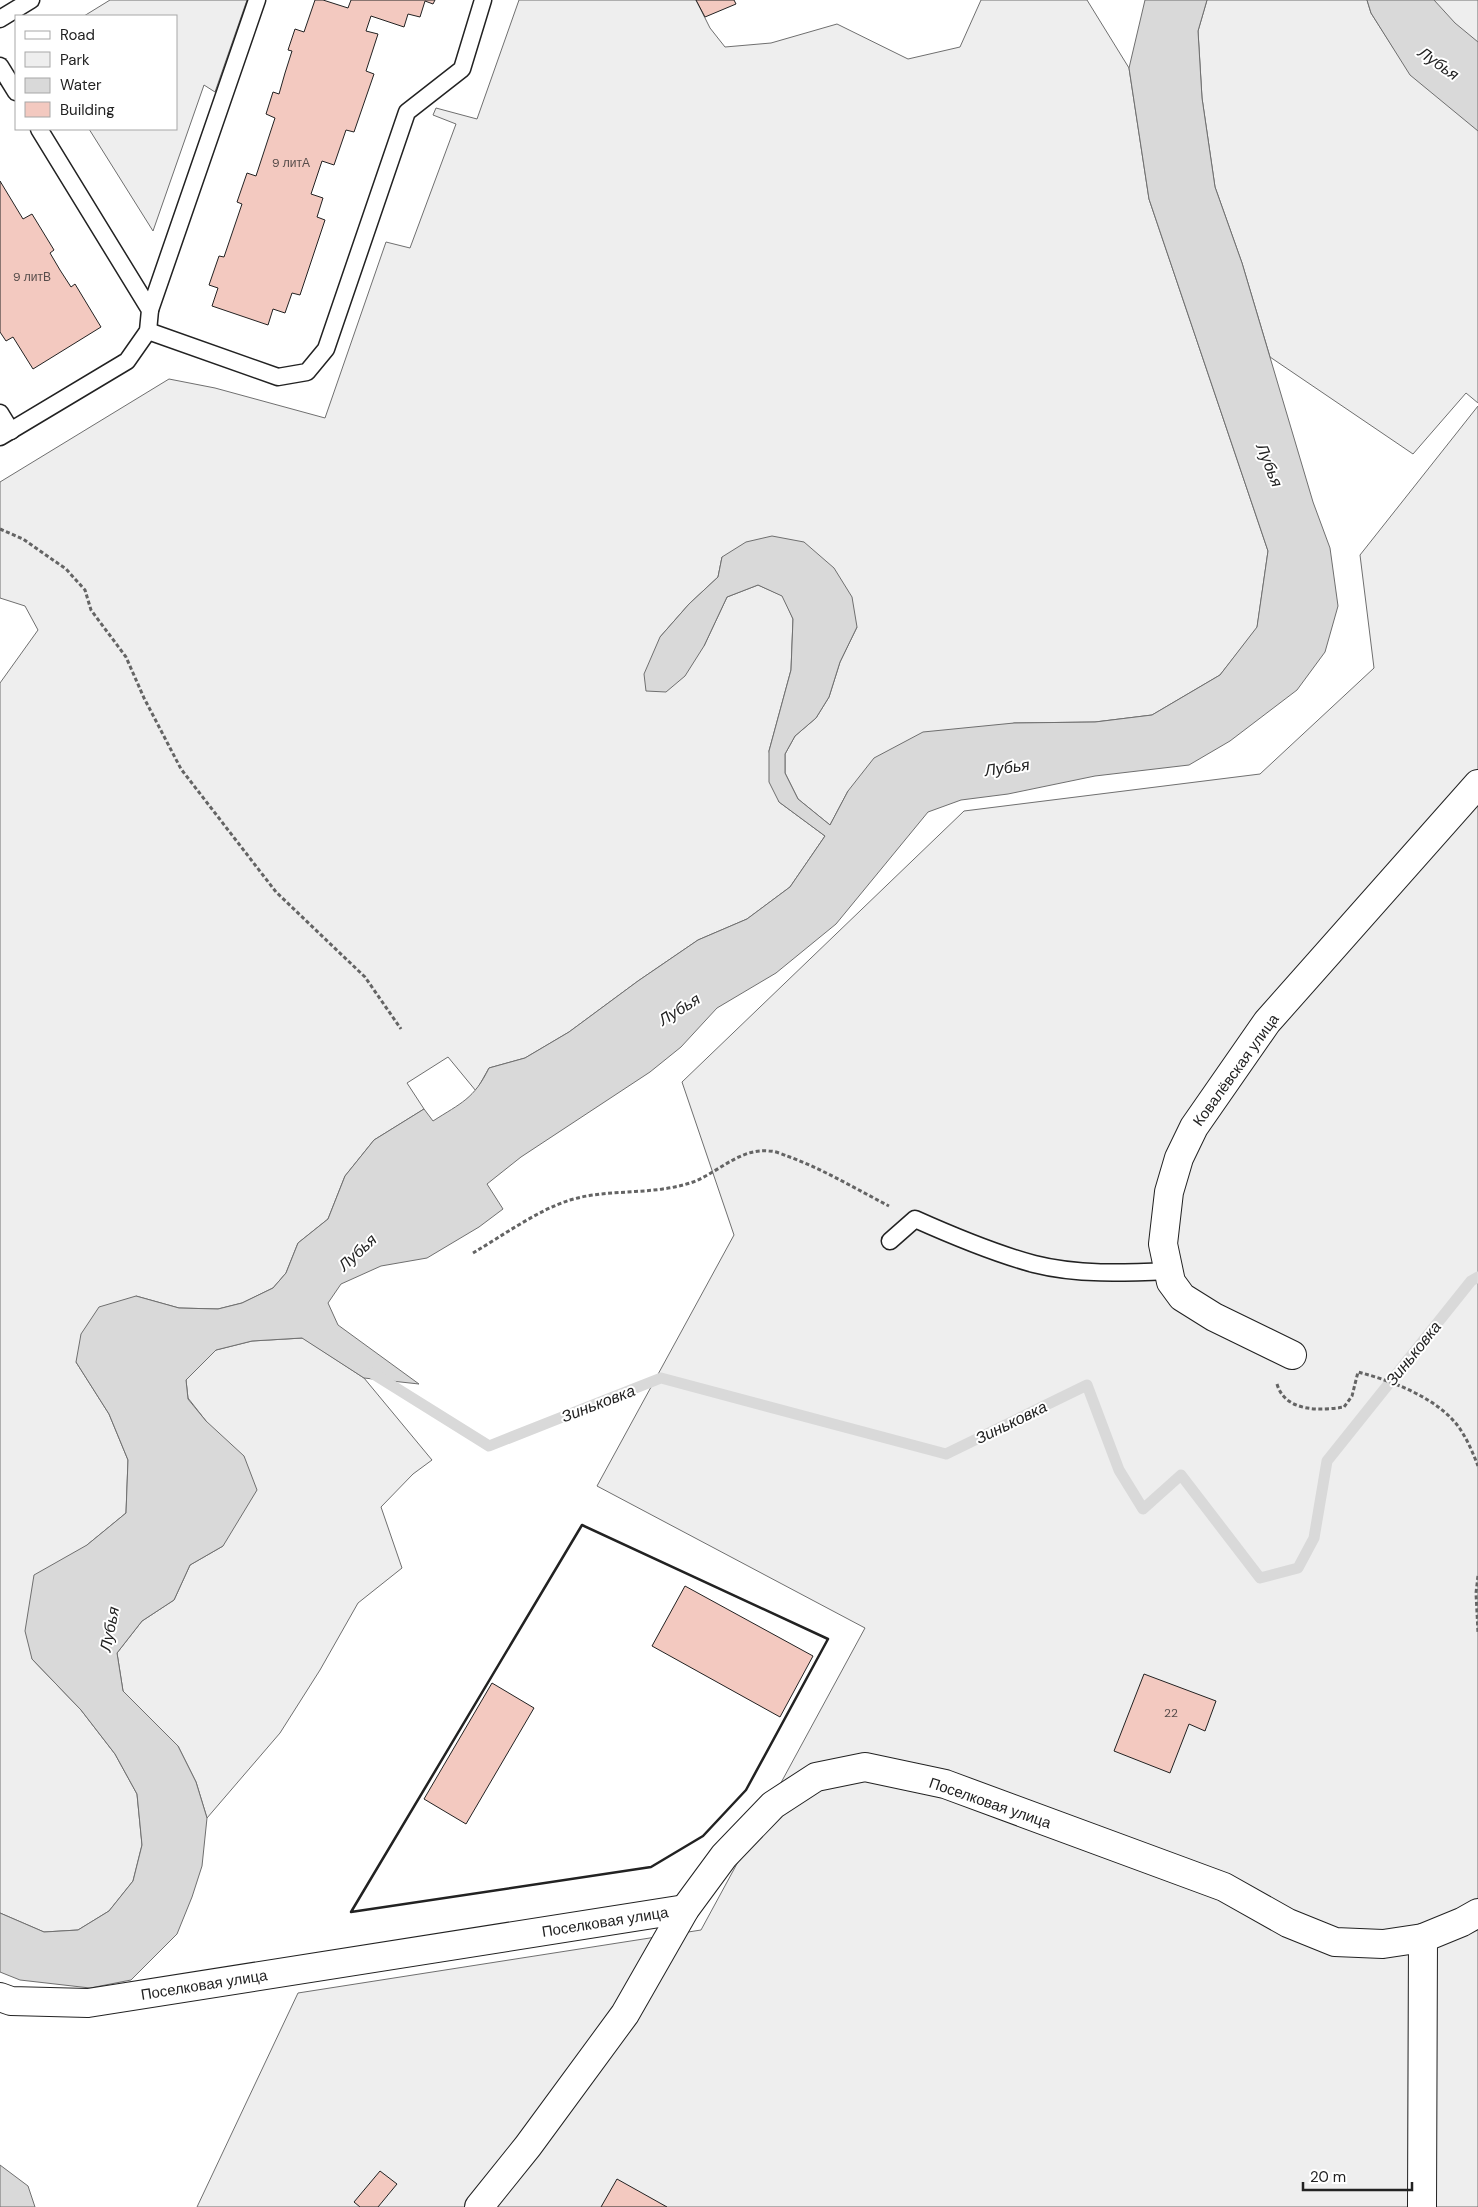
<svg xmlns="http://www.w3.org/2000/svg" width="1478" height="2207" font-family="'DM Sans',sans-serif">
  <style>
    .green { fill: #eee; stroke: #6f6f6f }
    .water { fill: #d9d9d9; stroke: #6f6f6f }
    .lines { fill: none; stroke-linecap: round; stroke-linejoin: round }
    .stream { stroke: #d9d9d9; stroke-width: 11 }
    .building { fill: #f3c9c0; stroke: #222 }
    .lane-casing { stroke: #222; stroke-width: 19 }
    .street-casing { stroke: #222; stroke-width: 30 }
    .path { stroke: #646464; stroke-width: 3; stroke-dasharray: 4 2.5; stroke-linecap: butt }
    .lane { stroke: #fff; stroke-width: 16 }
    .street { stroke: #fff; stroke-width: 28 }
    .wall { stroke: #222; stroke-width: 2.5 }
    .labels { text-anchor: middle; stroke-width: 4; stroke-linejoin: round; paint-order: stroke }
    .number-label { font-size: 12px; fill: #564c4a }
    .street-label { font-size: 15px; fill: #222; stroke: #fff }
    .water-label { font-size: 16px; font-style: italic; fill: #222; stroke: #fff }
  </style>
  <rect width="100%" height="100%" fill="#fff"/>
  <g class="green">
    <path d="M110 0H247L215 92 204 85 153 231 89 129H176V16H84Z"/>
    <path d="M519 0H696L710 28 725 47 771 43 837 24 908 59 960 47 981 0H1087L1129 68 1149 199 1268 551 1257 628 1220 675 1152 715 1095 722 1014 723 848 791 830 825 798 799 785 773V754L795 736 816 718 829 697 840 662 857 627 722 557 718 577 689 604 660 637 704 646 727 597 758 585 783 596 793 619 791 670 769 751 779 802 825 836 790 887 747 919 698 940 638 981 569 1032 525 1058 489 1068 476 1091 448 1057 407 1083 424 1109 374 1140 345 1176 328 1219 298 1243 286 1273 273 1288 242 1303 218 1309 179 1308 136 1296 76 1362 109 1414 128 1460 126 1513 87 1545 32 1659 81 1710 115 1754 137 1794 142 1845 133 1881 109 1911 78 1930 44 1932 0 1913V683L38 630 25 606 0 598V482L169 379 215 388 325 418 386 242 410 248 456 124 433 115 436 108 477 119Z"/>
    <path d="M1207 0H1367L1371 13 1394 49 1421 0H1478V403L1466 393 1413 454 1270 357 1242 263 1215 187 1202 98 1198 31Z"/>
    <path d="M1478 406V2207H197L298 1993 701 1930 865 1628 597 1486 734 1235 682 1082 964 811 1260 774 1374 668 1360 555Z"/>
    <path d="M303 1338 364 1378 432 1460 413 1474 381 1507 402 1568 358 1603 320 1670 280 1733 207 1818 196 1782 178 1746 123 1691 117 1653 142 1621 174 1600 190 1565 223 1546 206 1421 188 1398 186 1380 216 1350 252 1341Z"/>
  </g>
  <g class="water">
    <path d="M1145 0H1207L1198 31 1202 98 1215 187 1242 263 1313 502 1330 548 1338 606 1325 652 1297 690 1230 741 1189 765 1095 776 1008 794 961 800 928 812 836 924 776 973 717 1008 681 1047 650 1072 521 1157 487 1184 503 1209 479 1227 427 1258 381 1266 341 1284 328 1303 338 1325 419 1384 364 1378 302 1338 252 1341 216 1350 186 1380 188 1399 206 1421 244 1456 257 1490 223 1546 190 1565 174 1600 142 1621 117 1653 123 1691 178 1746 196 1782 207 1818 202 1866 192 1897 177 1934 131 1980 90 1988 20 1980 0 1972V1913L44 1932 78 1930 109 1911 133 1881 142 1845 137 1794 115 1754 81 1710 32 1659 25 1631 34 1575 87 1545 126 1513 128 1460 109 1414 76 1362 81 1334 99 1307 136 1296 179 1308 218 1309 242 1303 273 1288 286 1273 298 1243 328 1219 345 1176 374 1140 424 1109 433 1121C461 1103 474 1099 489 1068L525 1058 569 1032 638 981 698 940 747 919 790 887 825 836 779 802 769 782V751L791 670 793 619 782 596 758 585 727 597 704 646 685 676 666 692 646 691 644 674 660 637 689 604 718 577 722 557 746 542 772 536 804 542 834 568 852 597 857 627 840 662 829 697 816 718 795 736 785 754V773L798 799 830 825 848 791 874 758 923 732 1014 723 1095 722 1152 715 1220 675 1257 627 1268 551 1149 199 1129 68Z"/>
    <path d="M1367 0H1434L1455 23 1478 42V131L1410 75 1371 13Z"/>
    <path d="M0 2165 28 2186 35 2207H0Z"/>
  </g>
  <g class="lines">
    <path class="stream" d="M372 1373 489 1446 661 1378 946 1454 1087 1385 1119 1470 1143 1509 1181 1475 1260 1578 1298 1568 1314 1538 1327 1461 1471 1281 1478 1277"/>
  </g>
  <g class="building">
    <path d="M315 0H323L348 8 351 0H435L433 4 425 1 420 17 408 14 404 27 371 16 366 31 378 34 366 71 374 74 354 132 346 130 334 165 322 161 311 194 323 198 317 217 325 220 300 295 292 293 285 313 273 309 268 325 212 306 218 288 209 285 219 256 224 257 242 204 237 202 247 173 256 176 275 118 266 114 273 92 279 94 285 73 292 51 288 50 295 29 304 32Z"/>
    <path d="M696 0H734L736 4 705 17Z"/>
    <path d="M0 181 23 219 32 214 54 250 50 253 60 270 71 287 75 284 101 327 33 369 13 337 6 341 0 332Z"/>
    <path d="M685 1586 813 1656 780 1717 652 1646Z"/>
    <path d="M1144 1674 1216 1701 1205 1731 1189 1724 1170 1773 1114 1751Z"/>
    <path d="M492 1683 534 1708 466 1824 424 1799Z"/>
    <path d="M380 2171 397 2184 378 2207H360L354 2202Z"/>
    <path d="M617 2179 667 2207H601Z"/>
  </g>
  <g class="lines">
    <g class="lane-casing">
      <g id="lane">
        <path d="M0 19 31 0"/>
        <path d="M0 66 16 92"/>
        <path d="M150 310 257 0"/>
        <path d="M148 331 278 377 307 372 326 349 407 112 462 69 483 0"/>
        <path d="M0 413 11 431"/>
        <path d="M0 437 127 361 148 331 150 310 39 129"/>
        <path d="M890 1241 915 1219C953 1236 993 1253 1034 1264 1077 1275 1124 1273 1168 1271"/>
      </g>
    </g>
    <g class="street-casing">
      <g id="street">
        <path d="M1292 1355 1214 1317 1182 1297 1171 1282 1163 1244 1169 1192 1179 1158 1194 1127 1267 1022 1478 784"/>
        <path d="M0 1997 11 2001 88 2003 685 1909"/>
        <path d="M479 2207 528 2146 625 2014 685 1909 724 1856 773 1805 816 1777 865 1767 945 1784 1224 1887 1288 1923 1335 1942 1383 1944 1423 1938 1462 1922 1478 1913"/>
        <path d="M1422 2207 1423 1938"/>
      </g>
    </g>
    <g class="path">
      <path d="M0 529 23 539 66 569 85 590 91 610 126 657 144 698 181 769 276 892 365 977 401 1029"/>
      <path d="M473 1253C502 1236 538 1210 570 1200 610 1188 653 1196 693 1182 719 1172 740 1148 769 1151 775 1151 782 1154 787 1156 823 1169 856 1189 889 1206"/>
      <path d="M1277 1384C1285 1412 1320 1411 1344 1407L1352 1396 1358 1372C1389 1380 1426 1394 1449 1416 1463 1429 1471 1448 1478 1466"/>
      <path d="M1478 1576 1476 1593 1478 1632"/>
    </g>
    <use href="#lane" class="lane"/>
    <use href="#street" class="street"/>
    <path class="wall" d="M582 1525 828 1639 746 1790 703 1836 651 1867 351 1912Z"/>
  </g>
  <g class="labels">
    <g class="number-label">
      <text x="291" y="167">9 литА</text>
      <text x="32" y="281">9 литВ</text>
      <text x="1171" y="1717">22</text>
    </g>
    <g class="street-label">
      <text transform="translate(1236 1070) rotate(-54)" y="5">Ковалёвская улица</text>
      <text transform="translate(990 1803) rotate(19)" y="5">Поселковая улица</text>
      <text transform="translate(605 1922) rotate(-9)" y="5">Поселковая улица</text>
      <text transform="translate(204 1985) rotate(-9)" y="5">Поселковая улица</text>
    </g>
    <g class="water-label">
      <text transform="translate(1439 63) rotate(35)" y="6">Лубья</text>
      <text transform="translate(1270 465) rotate(68)" y="6">Лубья</text>
      <text transform="translate(1007 767) rotate(-8)" y="6">Лубья</text>
      <text transform="translate(679 1009) rotate(-32)" y="6">Лубья</text>
      <text transform="translate(357 1252) rotate(-43)" y="6">Лубья</text>
      <text transform="translate(1413 1353) rotate(-51)" y="6">Зиньковка</text>
      <text transform="translate(598 1403) rotate(-21)" y="6">Зиньковка</text>
      <text transform="translate(1011 1422) rotate(-26)" y="6">Зиньковка</text>
      <text transform="translate(109 1629) rotate(-79)" y="6">Лубья</text>
    </g>
  </g>
  <rect x="15" y="15" width="162" height="115" fill="#ffffff" stroke="#a7a7a7"/>
  <rect x="25" y="31" width="25" height="8" fill="#ffffff" stroke="#a7a7a7"/>
  <text x="60" y="40" font-size="15" fill="#222222">Road</text>
  <rect x="25" y="52" width="25" height="15" fill="#eeeeee" stroke="#a7a7a7"/>
  <text x="60" y="65" font-size="15" fill="#222222">Park</text>
  <rect x="25" y="78" width="25" height="15" fill="#d9d9d9" stroke="#a7a7a7"/>
  <text x="60" y="90" font-size="15" fill="#222222">Water</text>
  <rect x="25" y="102" width="25" height="15" fill="#f3c9c0" stroke="#a7a7a7"/>
  <text x="60" y="115" font-size="15" fill="#222222">Building</text>
  <path d="M1303 2182v8h109v-8" fill="none" stroke="#222222" stroke-width="2.5"/>
  <text x="1310" y="2182" font-size="15" fill="#222222" stroke="#ffffff" stroke-width="4" paint-order="stroke">20 m</text>
</svg>
